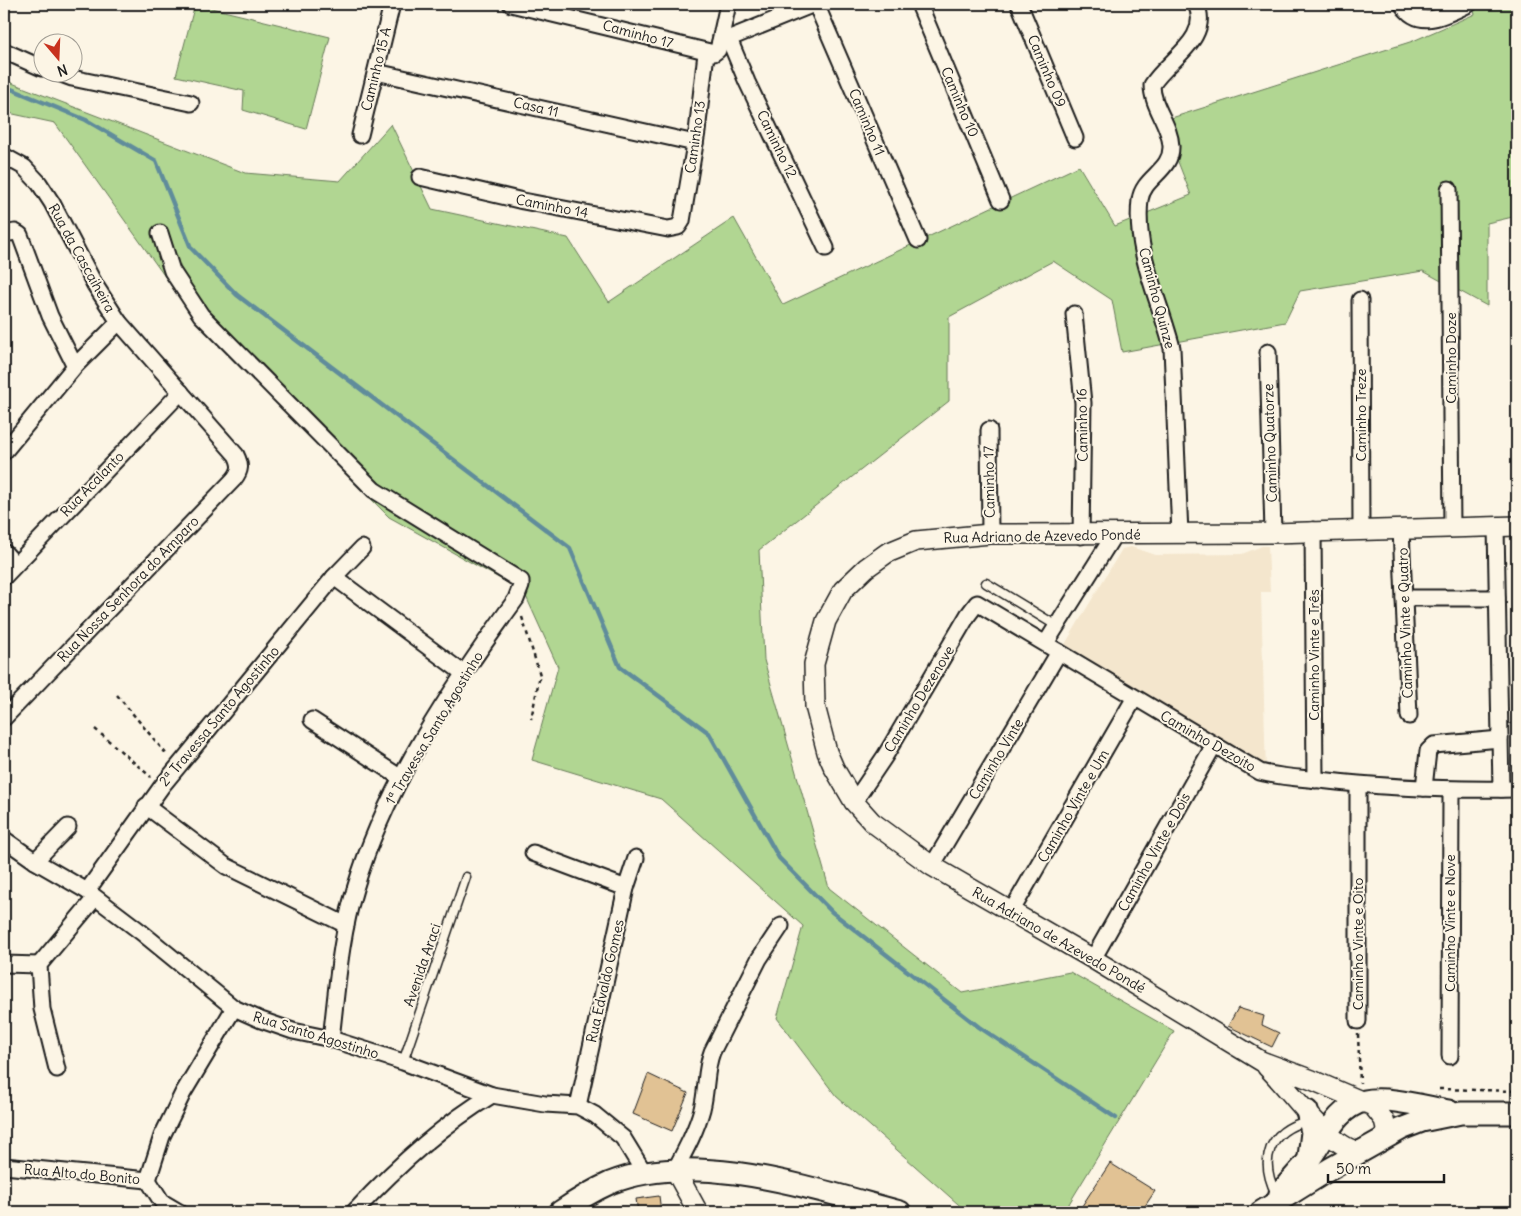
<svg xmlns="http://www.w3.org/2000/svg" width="1521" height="1216" font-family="Delius,sans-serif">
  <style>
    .built { fill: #f4e6cd }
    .green { fill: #b1d692; stroke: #667957 }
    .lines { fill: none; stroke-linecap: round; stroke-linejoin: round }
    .stream { stroke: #608c9b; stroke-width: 4.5 }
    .building { fill: #e1c294; stroke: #1c1c1c }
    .service-casing { stroke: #1c1c1c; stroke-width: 11 }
    .minor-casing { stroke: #1c1c1c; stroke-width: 19 }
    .tertiary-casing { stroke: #1c1c1c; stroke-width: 22 }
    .secondary-casing { stroke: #1c1c1c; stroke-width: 25 }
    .path { stroke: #1c1c1c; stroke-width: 2.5; stroke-dasharray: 4 4; stroke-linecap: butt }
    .service { stroke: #fcf5e5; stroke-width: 8 }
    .minor { stroke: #fcf5e5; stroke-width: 15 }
    .tertiary { stroke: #fcf5e5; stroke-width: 19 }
    .secondary { stroke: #fcf5e5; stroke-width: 21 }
    .labels { text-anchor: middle; stroke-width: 4; stroke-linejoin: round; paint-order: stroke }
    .street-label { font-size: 14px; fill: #1c1c1c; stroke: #fcf5e5 }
  </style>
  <rect width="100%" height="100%" fill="#fcf5e5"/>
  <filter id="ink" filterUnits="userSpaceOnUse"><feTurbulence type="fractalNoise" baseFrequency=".02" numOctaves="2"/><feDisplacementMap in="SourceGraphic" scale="10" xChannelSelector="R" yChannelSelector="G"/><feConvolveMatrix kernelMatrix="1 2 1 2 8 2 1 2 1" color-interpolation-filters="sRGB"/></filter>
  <g filter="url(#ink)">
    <path class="built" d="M1262 546H1268L1270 592H1261L1266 773 1061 651 1122 549 1131 547 1156 555 1242 554Z"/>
    <g class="green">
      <path d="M195 4 330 37 306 129 243 110 244 91 176 76Z"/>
      <path d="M1471 4H1517V216L1487 223V306L1423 271 1300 291 1285 322 1122 352 1112 300 1053 261 949 317V401L759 550 764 660 829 888 962 993 1070 972 1174 1031 1064 1212H967L836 1096 777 1018 803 926 661 799 532 760 558 667 524 592 389 517 201 327 55 123 4 112V80L245 173 340 181 391 124 432 209 568 238 609 302 734 218 783 305 1079 166 1115 226 1191 195 1162 121 1413 41 1475 14Z"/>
    </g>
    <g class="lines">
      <path class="stream" d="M4 86 86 120 156 161 191 248 237 295 570 548 620 667 709 733 779 858 832 912 979 1027 1116 1118"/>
    </g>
    <g class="building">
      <path d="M1238 1008 1264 1016 1262 1025 1279 1033 1272 1047 1228 1026Z"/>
      <path d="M648 1074 688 1093 672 1131 633 1114Z"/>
      <path d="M1110 1163 1155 1191 1141 1212H1078Z"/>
      <path d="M659 1196 661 1212H638L636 1199Z"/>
    </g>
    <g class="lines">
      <g class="service-casing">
        <g id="service">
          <path d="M986 583 1057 626"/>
          <path d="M403 1062 466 877"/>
          <path d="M1276 1194C1259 1160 1268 1131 1307 1121"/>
        </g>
      </g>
      <g class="minor-casing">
        <g id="minor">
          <path d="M511 4 714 53 718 50 728 4"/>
          <path d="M816 4 918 240"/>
          <path d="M919 4 1001 200"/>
          <path d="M1019 4 1075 138"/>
          <path d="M1402 4C1419 31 1446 15 1469 4"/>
          <path d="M729 39 747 82 826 248"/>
          <path d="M720 42 814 4"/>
          <path d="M4 51 42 68"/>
          <path d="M56 72 72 78 191 103"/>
          <path d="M376 72 695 143"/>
          <path d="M360 135 392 4"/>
          <path d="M4 156 24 167 39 183 52 203 95 285 119 322 236 455C241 465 241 470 234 479L4 718"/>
          <path d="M420 177 523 201 668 229 678 227 682 221 697 132 706 53"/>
          <path d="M1449 189 1452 528"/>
          <path d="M160 233 172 271 201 315 374 490 521 581V586L516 599C452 687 386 784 355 889 340 938 337 989 331 1039"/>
          <path d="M4 234 15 232 20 235 50 316 75 366"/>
          <path d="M1360 300 1361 530"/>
          <path d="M1074 314 1083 403 1081 536"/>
          <path d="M1268 352 1273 533"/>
          <path d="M989 430 990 534"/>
          <path d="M4 452 75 366 119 322"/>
          <path d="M1496 527 1501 789"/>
          <path d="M1401 529 1409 716"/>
          <path d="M1313 530 1315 780"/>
          <path d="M1180 534 1172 348C1160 300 1134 252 1140 200 1143 177 1172 171 1171 146 1170 124 1152 107 1152 85 1168 59 1212 39 1196 4"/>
          <path d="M4 552 15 564"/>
          <path d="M4 577 181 392"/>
          <path d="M334 577 463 673"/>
          <path d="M1404 598H1497"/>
          <path d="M1046 643 1114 535"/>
          <path d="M312 720 401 778"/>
          <path d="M1424 788 1428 751 1434 745 1500 739"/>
          <path d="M854 802 885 756 968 615 977 603 1260 772C1279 777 1299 778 1320 780 1385 788 1451 790 1517 789"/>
          <path d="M146 806 226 866 346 925"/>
          <path d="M4 839 35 861 87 891 141 932 234 1008 261 1020 293 1031 331 1039 403 1062 492 1095"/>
          <path d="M533 853 626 888"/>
          <path d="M35 861 68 827"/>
          <path d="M932 866 1059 652"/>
          <path d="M87 891 162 786 334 577 362 548"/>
          <path d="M1011 912 1134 699"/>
          <path d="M1093 959 1214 745"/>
          <path d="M4 964 39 965"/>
          <path d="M1358 1021V785"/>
          <path d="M1450 1056 1451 790"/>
          <path d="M57 1069 42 1009 39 965 95 898"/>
          <path d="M578 1106 626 888 636 858"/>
          <path d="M4 1166 148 1180"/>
          <path d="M675 1170C685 1151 696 1131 702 1109 707 1090 705 1070 712 1052L759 959 781 926"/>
          <path d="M148 1180 162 1136 183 1093 234 1008"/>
          <path d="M148 1180 162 1202 179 1212"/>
          <path d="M354 1212C395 1168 440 1126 492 1095L545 1104 578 1106 595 1115 623 1138 645 1174"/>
        </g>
      </g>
      <g class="tertiary-casing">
        <g id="tertiary">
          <path d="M1267 1067C1292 1091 1327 1146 1360 1152"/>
          <path d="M1384 1139 1386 1128 1384 1120 1373 1106 1312 1080 1261 1061 1093 959 932 866 872 822 854 802 834 768 827 752 815 706 814 664 826 621 843 590 866 568 887 553 916 541 990 534 1273 533 1517 526"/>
          <path d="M675 1170 698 1212"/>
        </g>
      </g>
      <g class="secondary-casing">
        <g id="secondary">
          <path d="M1307 1111 1312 1132 1309 1157"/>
          <path d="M1280 1193C1289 1182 1299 1172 1308 1161 1324 1141 1336 1107 1365 1101 1387 1096 1426 1107 1449 1111"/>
          <path d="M560 1212C576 1201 592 1191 610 1183 695 1148 816 1190 900 1212"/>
          <path d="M1261 1212 1330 1169 1401 1129 1422 1121 1461 1113H1517"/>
        </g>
      </g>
      <g class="path">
        <path d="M522 617 540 675 531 719"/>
        <path d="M117 695 168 756"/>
        <path d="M95 729 151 777"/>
        <path d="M1358 1034 1360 1083"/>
        <path d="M1439 1089 1517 1091"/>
      </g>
      <use href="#service" class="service"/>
      <use href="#minor" class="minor"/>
      <use href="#tertiary" class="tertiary"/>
      <use href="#secondary" class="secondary"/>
    </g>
  </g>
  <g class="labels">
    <g class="street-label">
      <text transform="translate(638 34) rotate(15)" y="5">Caminho 17</text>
      <text transform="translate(376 69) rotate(-76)" y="5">Caminho 15 A</text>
      <text transform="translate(1047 71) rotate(67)" y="5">Caminho 09</text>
      <text transform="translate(960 102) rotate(67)" y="5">Caminho 10</text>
      <text transform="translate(536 107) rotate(13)" y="5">Casa 11</text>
      <text transform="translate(867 122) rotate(67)" y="5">Caminho 11</text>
      <text transform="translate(695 137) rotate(-82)" y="5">Caminho 13</text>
      <text transform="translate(777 144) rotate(64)" y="5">Caminho 12</text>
      <text transform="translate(552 206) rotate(11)" y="5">Caminho 14</text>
      <text transform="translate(82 258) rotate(61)" y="5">Rua da Cascaiheira</text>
      <text transform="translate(1157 298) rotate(75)" y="5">Caminho Quinze</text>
      <text transform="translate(1451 358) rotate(-90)" y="5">Caminho Doze</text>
      <text transform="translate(1361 415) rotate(-90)" y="5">Caminho Treze</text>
      <text transform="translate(1082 425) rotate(-91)" y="5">Caminho 16</text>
      <text transform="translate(1270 443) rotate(-92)" y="5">Caminho Quatorze</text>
      <text transform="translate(989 482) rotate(-91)" y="5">Caminho 17</text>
      <text transform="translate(92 484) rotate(-46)" y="5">Rua Acalanto</text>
      <text transform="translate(1042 536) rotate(-1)" y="5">Rua Adriano de Azevedo Pondé</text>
      <text transform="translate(128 589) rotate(-46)" y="5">Rua Nossa Senhora do Amparo</text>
      <text transform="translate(1405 623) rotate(-92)" y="5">Caminho Vinte e Quatro</text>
      <text transform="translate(1314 655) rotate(-90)" y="5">Caminho Vinte e Três</text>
      <text transform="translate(919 699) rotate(-59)" y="5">Caminho Dezenove</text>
      <text transform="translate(219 716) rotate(-50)" y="5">2ª Travessa Santo Agostinho</text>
      <text transform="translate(434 728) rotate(-59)" y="5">1ª Travessa Santo Agostinho</text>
      <text transform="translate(1208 741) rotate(30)" y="5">Caminho Dezoito</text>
      <text transform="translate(996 759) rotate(-59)" y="5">Caminho Vinte</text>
      <text transform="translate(1073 806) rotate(-60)" y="5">Caminho Vinte e Um</text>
      <text transform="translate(1154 852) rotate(-61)" y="5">Caminho Vinte e Dois</text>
      <text transform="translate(1450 923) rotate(-90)" y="5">Caminho Vinte e Nove</text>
      <text transform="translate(1059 940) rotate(30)" y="5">Rua Adriano de Azevedo Pondé</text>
      <text transform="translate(1358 944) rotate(-90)" y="5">Caminho Vinte e Oito</text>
      <text transform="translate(422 965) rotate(-71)" y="5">Avenida Araci</text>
      <text transform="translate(605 981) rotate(-77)" y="5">Rua Edvaldo Gomes</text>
      <text transform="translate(316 1035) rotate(17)" y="5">Rua Santo Agostinho</text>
      <text transform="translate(82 1174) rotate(5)" y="5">Rua Alto do Bonito</text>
    </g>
  </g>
  <rect width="1521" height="1216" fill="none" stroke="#fcf5e5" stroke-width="20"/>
  <rect x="10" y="10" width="1501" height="1196" fill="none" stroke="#1c1c1c" stroke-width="2" filter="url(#ink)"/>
  <g transform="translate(58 58) rotate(161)"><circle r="24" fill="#fcf5e5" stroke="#a29e95"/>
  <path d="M0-4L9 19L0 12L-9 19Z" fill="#c8321e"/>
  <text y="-8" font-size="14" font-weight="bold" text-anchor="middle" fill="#1c1c1c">N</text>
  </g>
  <path d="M1328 1174v8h116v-8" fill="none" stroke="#1c1c1c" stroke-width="2.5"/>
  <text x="1336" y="1174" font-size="15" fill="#1c1c1c" stroke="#fcf5e5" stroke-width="4" paint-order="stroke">50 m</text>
</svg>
